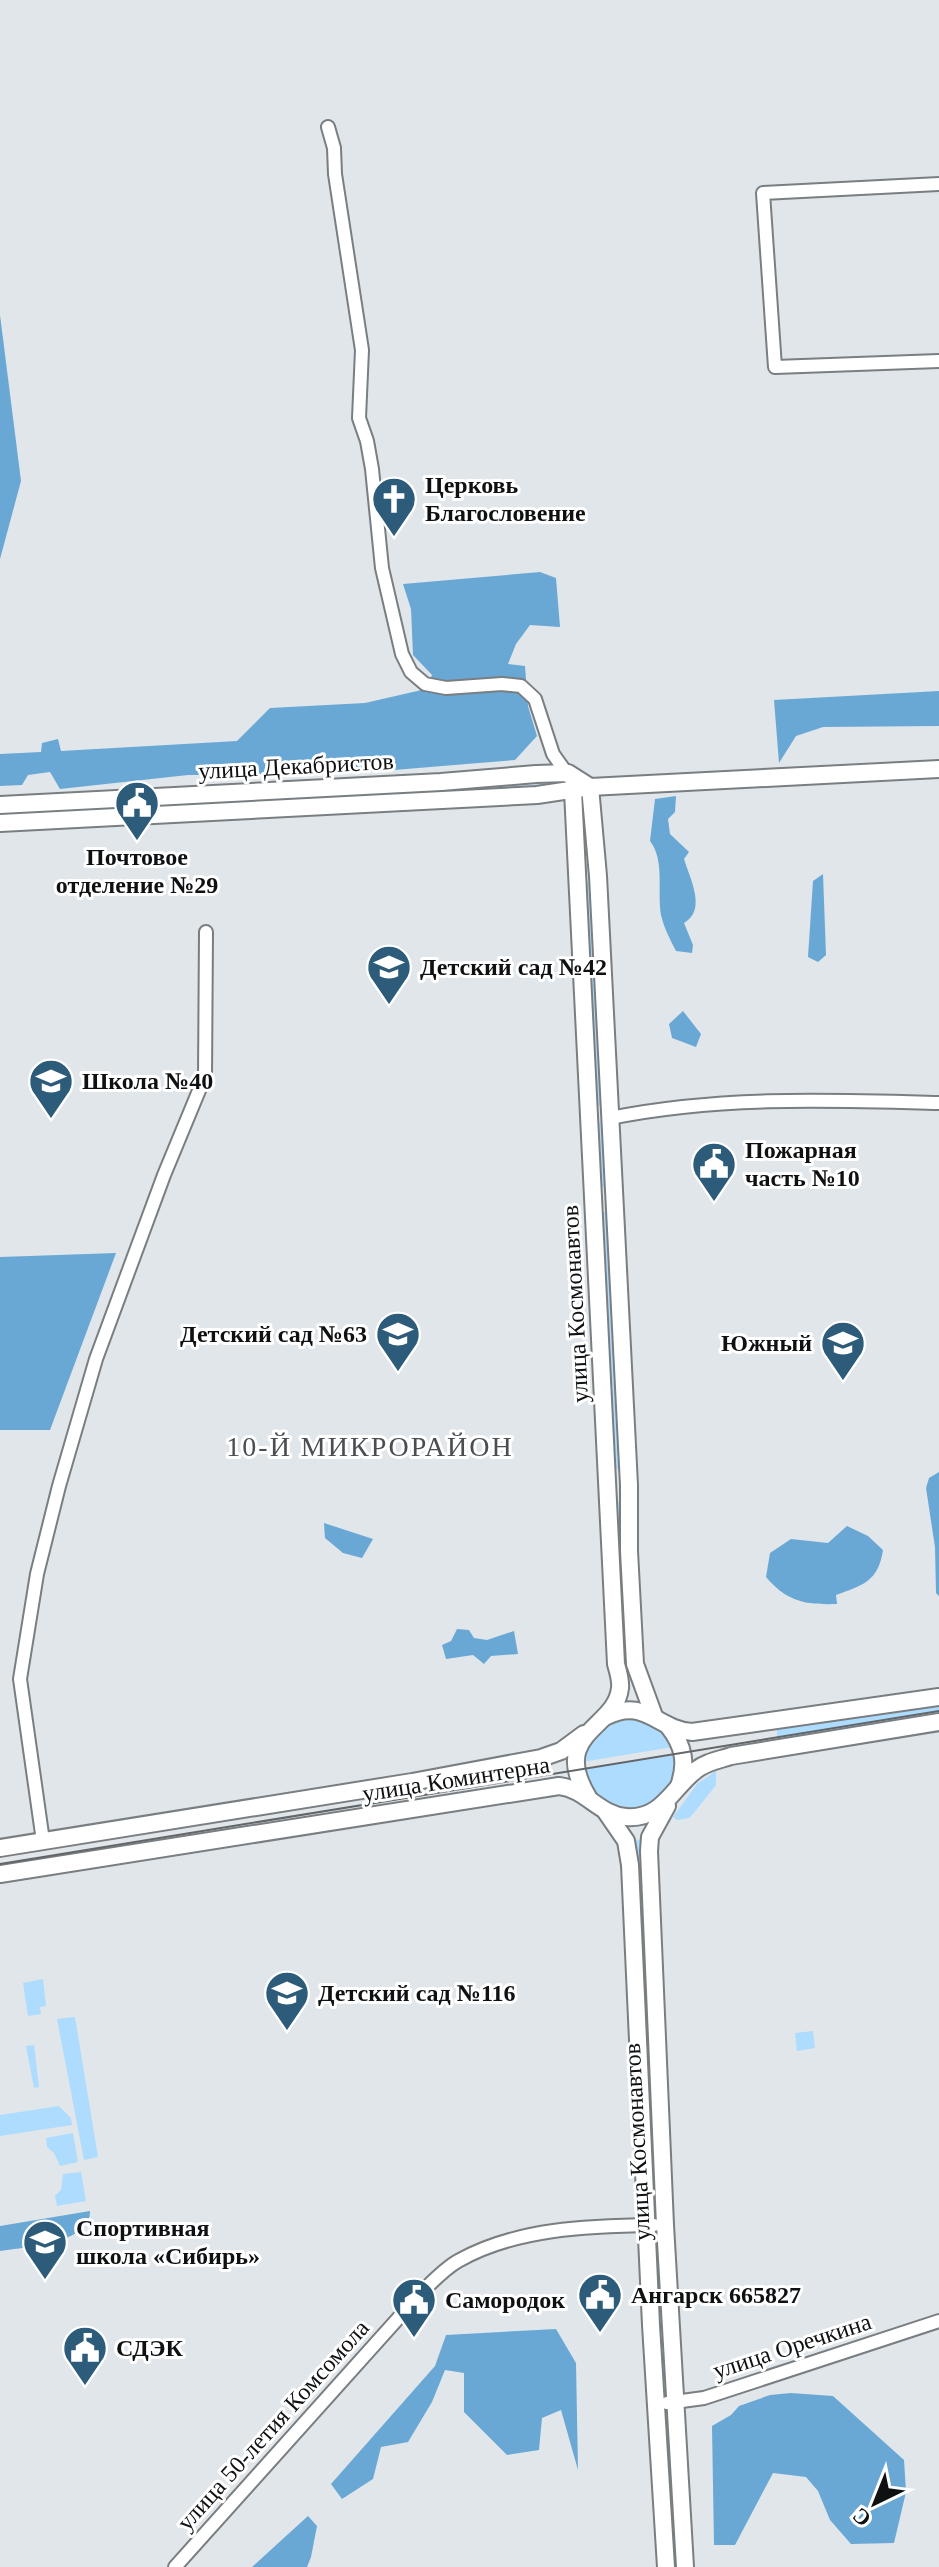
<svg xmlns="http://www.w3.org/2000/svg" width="939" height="2567" font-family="'Times New Roman',serif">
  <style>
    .green { fill: #aedcfe }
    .forest { fill: #69a8d5 }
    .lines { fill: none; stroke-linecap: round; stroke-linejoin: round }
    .minor-casing { stroke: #797e81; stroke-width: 16 }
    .tertiary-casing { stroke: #797e81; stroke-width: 20 }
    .minor { stroke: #fff; stroke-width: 12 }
    .tertiary { stroke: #fff; stroke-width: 16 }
    .tram { stroke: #636669; stroke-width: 2 }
    .labels { text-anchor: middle; stroke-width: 6; stroke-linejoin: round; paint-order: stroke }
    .poi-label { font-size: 24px; font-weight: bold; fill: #0e1012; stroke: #fff; text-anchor: start }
    .street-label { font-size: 24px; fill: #0e1012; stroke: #fff }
    .quarter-label { font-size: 28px; letter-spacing: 2px; fill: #4a4e52; stroke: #fff }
  </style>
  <rect width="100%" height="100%" fill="#e1e6eb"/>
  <g class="green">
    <path d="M546 784V789L296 802 295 797Z"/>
    <path d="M276 797V803L0 817V812Z"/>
    <path d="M594 881 604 1105 598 1106 585 882Z"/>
    <path d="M598 1122H604L607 1187H600Z"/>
    <path d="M603 1212H610L619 1469H613Z"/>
    <path d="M620 1501 630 1671H624L615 1503Z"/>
    <path d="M939 1702V1718L777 1743V1727Z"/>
    <path d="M626 1717C649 1719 661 1728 673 1747L582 1762C589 1736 601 1726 626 1717Z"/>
    <path d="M676 1755C676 1762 677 1773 674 1779 661 1812 615 1821 593 1792 588 1786 586 1776 583 1769Z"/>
    <path d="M716 1771V1785L693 1814 689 1818 677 1820 673 1817 697 1784Z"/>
    <path d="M642 1839 659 2209 653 2210 636 1840Z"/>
    <path d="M43 1979 46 2006 40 2007 41 2014 28 2016 23 1983Z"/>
    <path d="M75 2017 98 2157 84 2160 57 2019Z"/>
    <path d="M813 2031 815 2048 797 2051 795 2033Z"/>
    <path d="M34 2045 39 2087 34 2088 26 2046Z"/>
    <path d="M59 2106 71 2118 72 2125 0 2136V2115Z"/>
    <path d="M73 2133 78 2162 60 2166 54 2153 47 2147 46 2138Z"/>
    <path d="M81 2172 86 2201 57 2206 55 2196 61 2190 63 2174Z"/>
    <path d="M656 2239H660L667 2373H662Z"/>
    <path d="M665 2415H670L676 2543H671Z"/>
  </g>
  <g class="forest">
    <path d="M0 315 21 481 0 559Z"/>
    <path d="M540 572 556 578 560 627 530 625 516 644 508 664 525 666 528 706 537 736 515 760 358 773 188 775 60 789 50 772 28 775 22 785 0 786V754L41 752 42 743 58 739 61 751 237 741 270 708 365 703 426 689 432 675 413 655 411 609 403 584Z"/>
    <path d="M939 691V726L823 727 796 736 779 763 774 700Z"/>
    <path d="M676 796 675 812 668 819 670 834 689 852 684 859C690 879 707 910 684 923L693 945 692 953 676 951C670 939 664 928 661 915 657 892 665 860 650 841L655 799Z"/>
    <path d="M823 874 826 955 818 962 808 957 813 881Z"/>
    <path d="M683 1011 701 1034 696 1047 672 1038 669 1024Z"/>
    <path d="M116 1253 50 1430H0V1257Z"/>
    <path d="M939 1472V1596L936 1593 935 1547 926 1488 929 1478Z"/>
    <path d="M324 1523 373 1539 362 1558 343 1553 325 1538Z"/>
    <path d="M847 1526 868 1536 883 1550C878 1582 863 1585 836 1595L837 1604C806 1605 787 1602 766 1577L770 1553 791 1539 828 1543Z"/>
    <path d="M457 1629 469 1630 474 1638 487 1640 514 1631 518 1654 491 1656 484 1664 473 1655 446 1659 442 1645 451 1641Z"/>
    <path d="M90 2211C91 2244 24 2247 0 2251V2226Z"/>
    <path d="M556 2329 576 2363 578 2470 561 2410 542 2418 539 2450 507 2455 464 2412V2373L445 2370 432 2402 408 2442 381 2447 373 2479 342 2499 331 2484 435 2366 446 2335Z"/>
    <path d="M791 2393 833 2396 904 2460 906 2492 894 2543 851 2544 830 2520 818 2491 806 2477 773 2473 735 2545H714L712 2426 731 2415 739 2406 770 2395Z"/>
    <path d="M308 2516 317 2526 311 2557 307 2567H252Z"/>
  </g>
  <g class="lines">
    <g class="minor-casing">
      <g id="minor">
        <path d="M328 127 334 148 335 174 362 350 359 418 367 441 372 469 382 568 402 654 411 672 425 684 446 688 502 684 521 686 535 699 553 754 570 778"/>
        <path d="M939 184 763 193 775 367 939 361"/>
        <path d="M610 1118C718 1096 829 1100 939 1103"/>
        <path d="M43 1841 20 1679 37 1574 59 1486 96 1359 164 1175 205 1076 206 932"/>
        <path d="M667 2403 704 2398 939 2321"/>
        <path d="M175 2567 420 2294C432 2282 444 2269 458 2261 516 2228 589 2226 654 2225"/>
      </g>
    </g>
    <g class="tertiary-casing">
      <g id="tertiary">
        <path d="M590 787 598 876 629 1485V1551L635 1664 654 1716"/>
        <path d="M573 791 616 1664C618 1671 621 1681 620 1688 616 1729 549 1732 588 1797"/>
        <path d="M0 805 441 782 536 774 568 773 590 787"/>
        <path d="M0 823 537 795 590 787 939 769"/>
        <path d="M605 1717C645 1696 657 1730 692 1732L939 1697"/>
        <path d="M669 1727C684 1746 687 1764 679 1786"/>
        <path d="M667 1806 650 1837 649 1851 665 2225 685 2567"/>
        <path d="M606 1812 626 1841 630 1865 651 2325 666 2567"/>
        <path d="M0 1848 412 1782 541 1758 561 1751 584 1734"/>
        <path d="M0 1874 559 1786C586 1789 599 1815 626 1817 662 1820 672 1788 696 1770 706 1762 719 1760 731 1756L939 1722"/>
      </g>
    </g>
    <use href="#minor" class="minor"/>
    <use href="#tertiary" class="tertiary"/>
    <path class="tram" d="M0 1864 939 1711"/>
  </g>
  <defs>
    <g id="church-pin" transform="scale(2.3)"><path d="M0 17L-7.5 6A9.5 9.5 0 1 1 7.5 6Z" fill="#2d5b7a" stroke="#fff"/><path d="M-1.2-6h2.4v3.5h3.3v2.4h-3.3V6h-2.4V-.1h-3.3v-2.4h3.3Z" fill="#fff"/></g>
    <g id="civic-pin" transform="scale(2.3)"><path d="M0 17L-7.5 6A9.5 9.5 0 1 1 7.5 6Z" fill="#2d5b7a" stroke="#fff"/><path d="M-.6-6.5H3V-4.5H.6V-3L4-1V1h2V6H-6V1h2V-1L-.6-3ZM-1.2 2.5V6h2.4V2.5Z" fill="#fff"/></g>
    <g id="school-pin" transform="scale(2.3)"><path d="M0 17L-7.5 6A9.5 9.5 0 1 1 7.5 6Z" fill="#2d5b7a" stroke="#fff"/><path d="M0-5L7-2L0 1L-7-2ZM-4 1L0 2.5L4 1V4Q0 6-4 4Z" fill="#fff"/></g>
  </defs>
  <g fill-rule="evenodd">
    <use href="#church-pin" x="394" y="499"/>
    <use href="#civic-pin" x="137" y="803"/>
    <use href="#school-pin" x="389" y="967"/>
    <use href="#school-pin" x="51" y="1081"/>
    <use href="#civic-pin" x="714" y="1164"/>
    <use href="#school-pin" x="398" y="1334"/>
    <use href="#school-pin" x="843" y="1343"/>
    <use href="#school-pin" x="287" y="1993"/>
    <use href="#school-pin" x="45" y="2242"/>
    <use href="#civic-pin" x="600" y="2295"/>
    <use href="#civic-pin" x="414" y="2300"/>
    <use href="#civic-pin" x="85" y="2348"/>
  </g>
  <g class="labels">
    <g class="poi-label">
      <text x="425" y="493">Церковь<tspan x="425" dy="28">Благословение</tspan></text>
      <text x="137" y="865" text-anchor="middle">Почтовое<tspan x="137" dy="28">отделение №29</tspan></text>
      <text x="420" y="975">Детский сад №42</text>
      <text x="82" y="1089">Школа №40</text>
      <text x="745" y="1158">Пожарная<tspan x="745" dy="28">часть №10</tspan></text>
      <text x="367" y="1342" text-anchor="end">Детский сад №63</text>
      <text x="812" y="1351" text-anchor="end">Южный</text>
      <text x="318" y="2001">Детский сад №116</text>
      <text x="76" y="2236">Спортивная<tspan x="76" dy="28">школа «Сибирь»</tspan></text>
      <text x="631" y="2303">Ангарск 665827</text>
      <text x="445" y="2308">Самородок</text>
      <text x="116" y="2356">СДЭК</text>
    </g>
    <g class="street-label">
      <text transform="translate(296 766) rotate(-3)" y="8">улица Декабристов</text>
      <text transform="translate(575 1304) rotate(-93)" y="8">улица Космонавтов</text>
      <text transform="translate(456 1779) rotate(-9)" y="8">улица Коминтерна</text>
      <text transform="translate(637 2142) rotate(-93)" y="8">улица Космонавтов</text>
      <text transform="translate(792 2346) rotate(-18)" y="8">улица Оречкина</text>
      <text transform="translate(273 2425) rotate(-48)" y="8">улица 50-летия Комсомола</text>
    </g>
    <g class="quarter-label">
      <text x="370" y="1456">10-Й МИКРОРАЙОН</text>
    </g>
  </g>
  <g transform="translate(875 2503) rotate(223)" stroke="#ffffff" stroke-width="6" paint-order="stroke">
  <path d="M0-6L14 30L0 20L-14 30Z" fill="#0e1012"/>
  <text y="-12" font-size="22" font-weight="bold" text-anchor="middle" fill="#0e1012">С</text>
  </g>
</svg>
